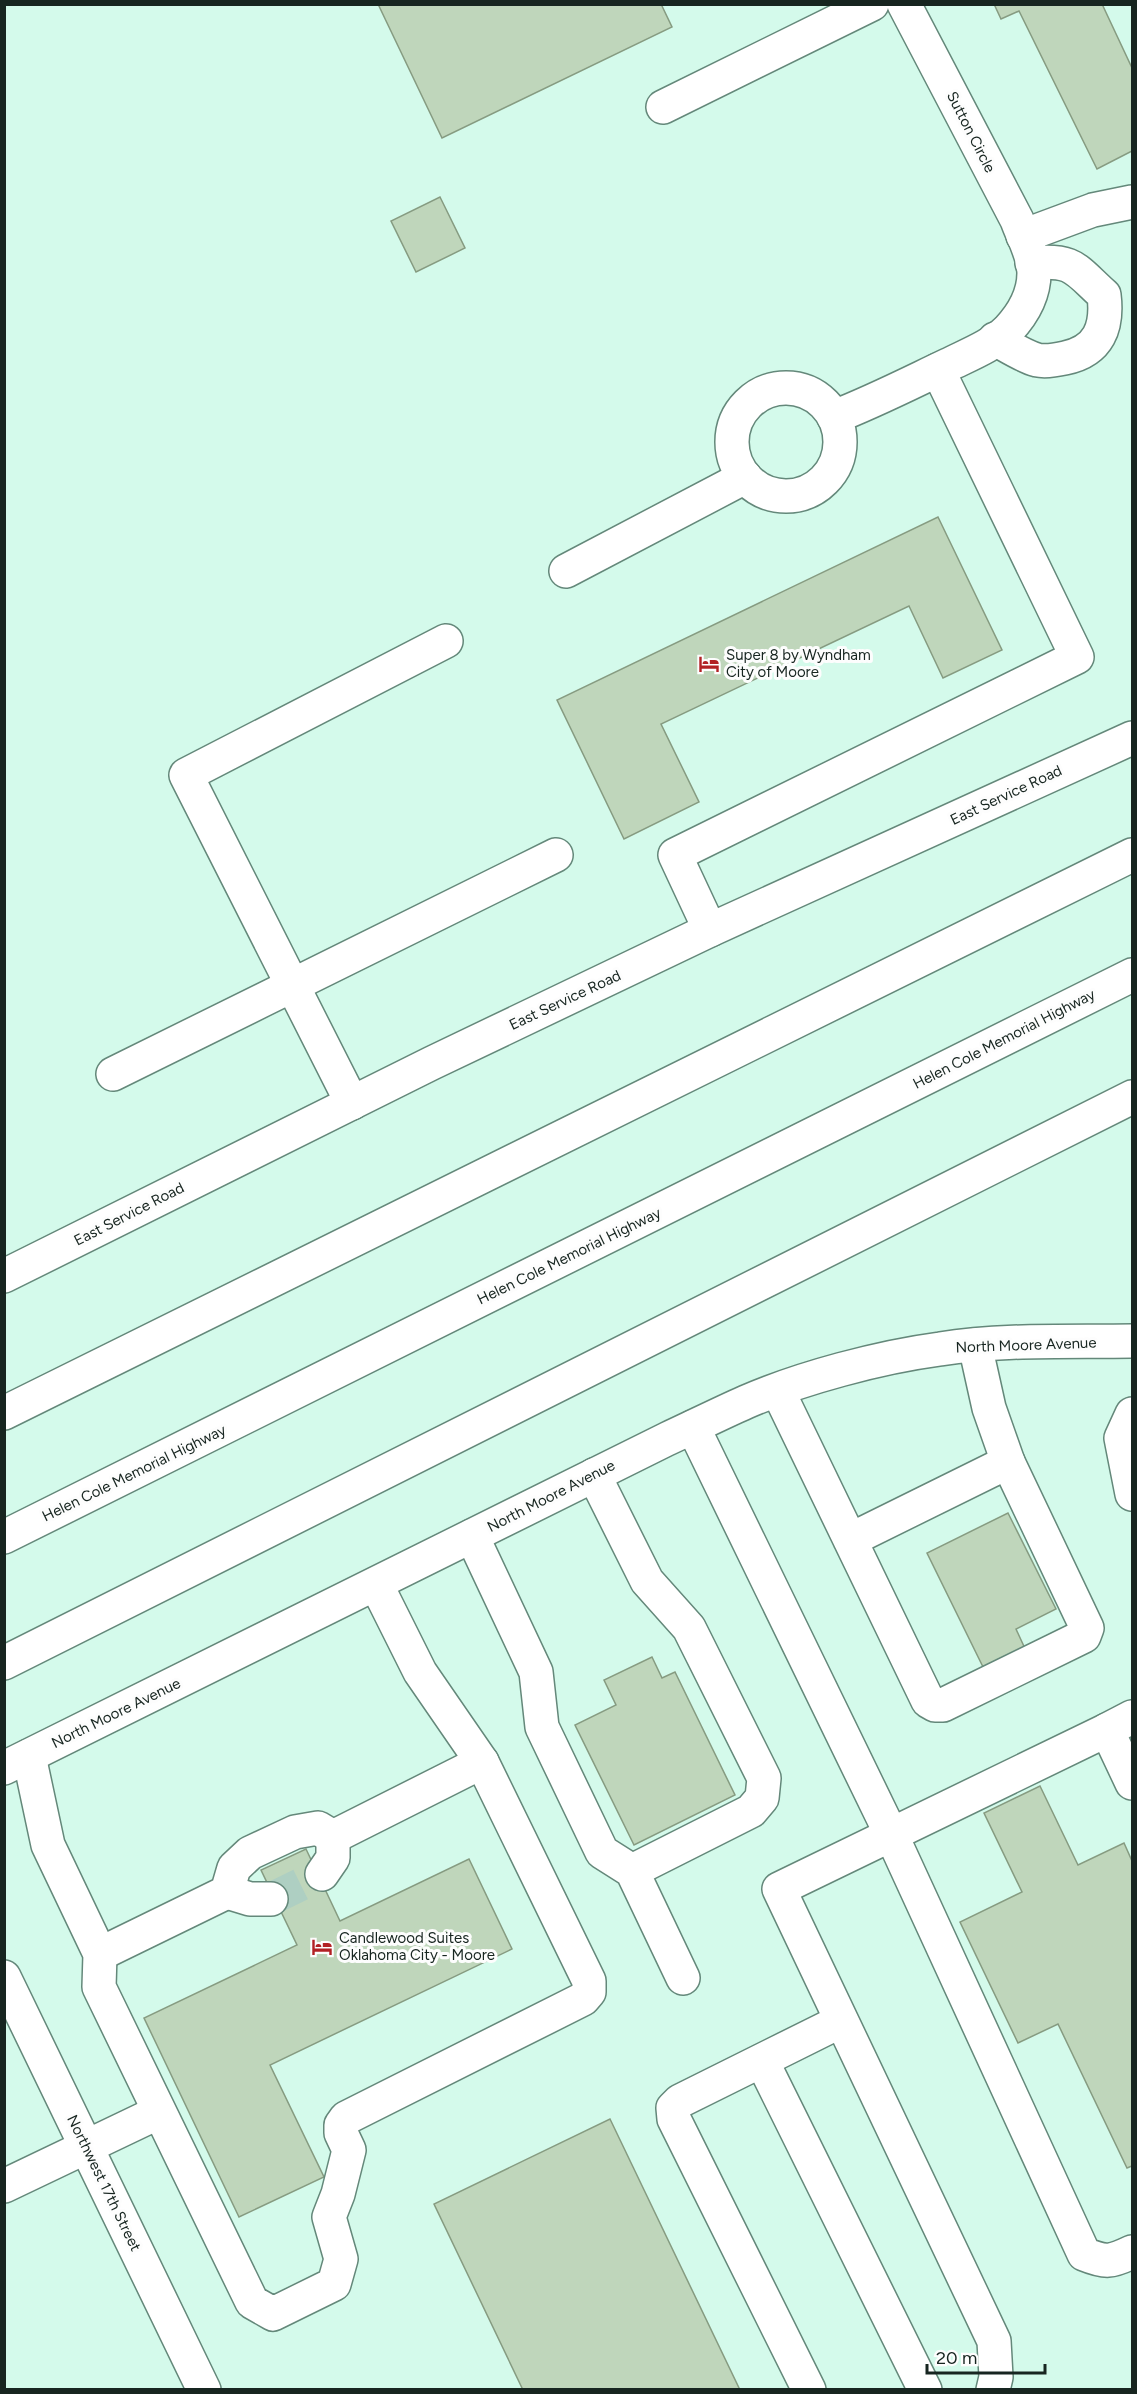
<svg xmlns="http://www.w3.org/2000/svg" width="1137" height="2394" font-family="Figtree,sans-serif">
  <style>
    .building { fill: #bfd6bb; stroke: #869b81; stroke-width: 1.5 }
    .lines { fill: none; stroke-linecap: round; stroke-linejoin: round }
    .minor-tunnel { stroke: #aecfc2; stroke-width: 33; stroke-dasharray: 33 16; stroke-linecap: butt }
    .minor-casing { stroke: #64887a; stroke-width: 36 }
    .major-casing { stroke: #64887a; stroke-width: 36 }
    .highway-casing { stroke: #64887a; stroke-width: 36 }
    .minor { stroke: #fff; stroke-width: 33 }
    .major { stroke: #fff; stroke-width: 33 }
    .highway { stroke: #fff; stroke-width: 33 }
    .labels { text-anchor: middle; stroke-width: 6; stroke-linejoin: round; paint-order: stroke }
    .street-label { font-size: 15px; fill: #172520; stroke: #fdfdfd }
    .poi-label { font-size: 15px; fill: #172520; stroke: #fdfdfd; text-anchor: start }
  </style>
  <rect width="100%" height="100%" fill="#d4faeb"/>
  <g class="building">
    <path d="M378 4H661L672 27 442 138Z"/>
    <path d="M994 4H1102L1132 68V151L1097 169 1019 11 1001 19Z"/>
    <path d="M440 197 465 248 416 272 391 221Z"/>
    <path d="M938 517 1002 650 943 678 909 606 661 724 699 802 624 839 557 700Z"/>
    <path d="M1008 1513 1056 1609 1016 1629 1027 1653 986 1673 927 1553Z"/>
    <path d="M652 1657 662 1678 675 1672 735 1795 634 1845 575 1725 616 1705 604 1680Z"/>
    <path d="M1040 1786 1078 1865 1124 1843 1132 1861V2166L1127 2168 1058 2024 1018 2043 960 1922 1022 1892 984 1813Z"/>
    <path d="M306 1849 340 1921 469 1859 512 1949 270 2065 324 2177 239 2217 144 2018 297 1945 261 1870Z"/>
    <path d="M610 2119 740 2390H523L434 2204Z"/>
  </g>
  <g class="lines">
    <path class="minor-tunnel" d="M271 1899 322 1874"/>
    <g class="minor-casing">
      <g id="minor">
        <path d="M663 107 872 4"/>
        <path d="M1023 236 1093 210 1132 202"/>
        <path d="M995 339C1008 346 1023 356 1037 360 1046 362 1056 360 1065 358 1099 351 1108 327 1104 295 1075 269 1074 259 1032 263"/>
        <circle cx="786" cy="442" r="54"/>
        <path d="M834 417C873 402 910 383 948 365 968 355 992 346 1008 330 1023 314 1034 295 1034 273 1034 255 1023 237 1017 220L904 4"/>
        <path d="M566 571 745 477"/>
        <path d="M710 930 675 855 1077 657 938 370"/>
        <path d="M113 1074 556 855"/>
        <path d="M352 1103 186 775 446 641"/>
        <path d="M975 1345 989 1408 1008 1462"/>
        <path d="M778 1391 928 1701 935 1705H943L1084 1636 1087 1628 1008 1462 850 1540"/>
        <path d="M1132 1414 1121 1438 1132 1494"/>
        <path d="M693 1427 891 1834 1084 2254C1106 2263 1111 2262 1132 2252"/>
        <path d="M594 1475 647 1581 689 1628 764 1778 762 1798 751 1811 632 1871"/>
        <path d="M472 1536 536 1672 542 1727 602 1852 632 1871 683 1978"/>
        <path d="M1107 1730 1132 1717"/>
        <path d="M29 1756 48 1845 100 1954 99 1987 252 2302 273 2314 334 2284 341 2259 329 2217 338 2194 349 2150 341 2133V2125L346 2118 583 1999 589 1992V1981L482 1762 420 1672 376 1584"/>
        <path d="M4 1768 667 1439C693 1427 719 1414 746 1402 801 1378 880 1357 940 1349 1003 1339 1069 1342 1132 1341"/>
        <path d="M322 1874 333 1858V1837"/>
        <path d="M227 1892 250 1899H271"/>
        <path d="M100 1954 227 1892 234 1868 250 1853 295 1832 318 1828 333 1837 482 1762"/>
        <path d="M4 1977 204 2390"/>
        <path d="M762 2061 925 2390"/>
        <path d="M4 2186 159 2112"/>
        <path d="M809 2390 674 2119 673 2108 680 2101 841 2021"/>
        <path d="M993 2390 996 2377 994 2341 779 1889 1107 1730 1132 1783"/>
      </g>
    </g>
    <g class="major-casing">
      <g id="major">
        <path d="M4 1276 432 1063 710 930 1132 738"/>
        <path d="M4 1663 1132 1097"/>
      </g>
    </g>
    <g class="highway-casing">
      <g id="highway">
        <path d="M4 1413 1132 855"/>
        <path d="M4 1537 1132 975"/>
      </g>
    </g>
    <use href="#minor" class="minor"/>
    <use href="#major" class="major"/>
    <use href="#highway" class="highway"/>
  </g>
  <defs>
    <g id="hotel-bare" transform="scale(1.62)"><path d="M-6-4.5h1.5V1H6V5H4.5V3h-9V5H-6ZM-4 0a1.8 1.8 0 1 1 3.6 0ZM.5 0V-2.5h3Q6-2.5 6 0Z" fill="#b22124" stroke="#fdfdfd" stroke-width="2.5" paint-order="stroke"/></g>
  </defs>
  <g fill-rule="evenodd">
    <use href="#hotel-bare" x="709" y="664"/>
    <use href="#hotel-bare" x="322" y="1947"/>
  </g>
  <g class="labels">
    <g class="street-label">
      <text transform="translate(971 132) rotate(63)" y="5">Sutton Circle</text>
      <text transform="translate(1006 795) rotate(-25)" y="5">East Service Road</text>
      <text transform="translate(565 1000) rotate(-25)" y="5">East Service Road</text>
      <text transform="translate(1004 1039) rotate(-27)" y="5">Helen Cole Memorial Highway</text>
      <text transform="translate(129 1214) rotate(-27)" y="5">East Service Road</text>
      <text transform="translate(569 1256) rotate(-26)" y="5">Helen Cole Memorial Highway</text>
      <text transform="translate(1026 1345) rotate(-2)" y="5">North Moore Avenue</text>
      <text transform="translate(134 1473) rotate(-26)" y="5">Helen Cole Memorial Highway</text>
      <text transform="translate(551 1496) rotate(-27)" y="5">North Moore Avenue</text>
      <text transform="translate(116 1713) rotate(-26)" y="5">North Moore Avenue</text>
      <text transform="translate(104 2183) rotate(64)" y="5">Northwest 17th Street</text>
    </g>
    <g class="poi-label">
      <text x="726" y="660">Super 8 by Wyndham<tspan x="726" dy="17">City of Moore</tspan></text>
      <text x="339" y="1943">Candlewood Suites<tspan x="339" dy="17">Oklahoma City - Moore</tspan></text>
    </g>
  </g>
  <rect width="1137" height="2394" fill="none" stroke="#172520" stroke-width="12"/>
  <path d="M927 2364v9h118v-9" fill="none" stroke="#172520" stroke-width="3"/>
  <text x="936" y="2364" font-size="18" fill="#172520" stroke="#fdfdfd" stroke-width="4.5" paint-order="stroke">20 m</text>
</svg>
